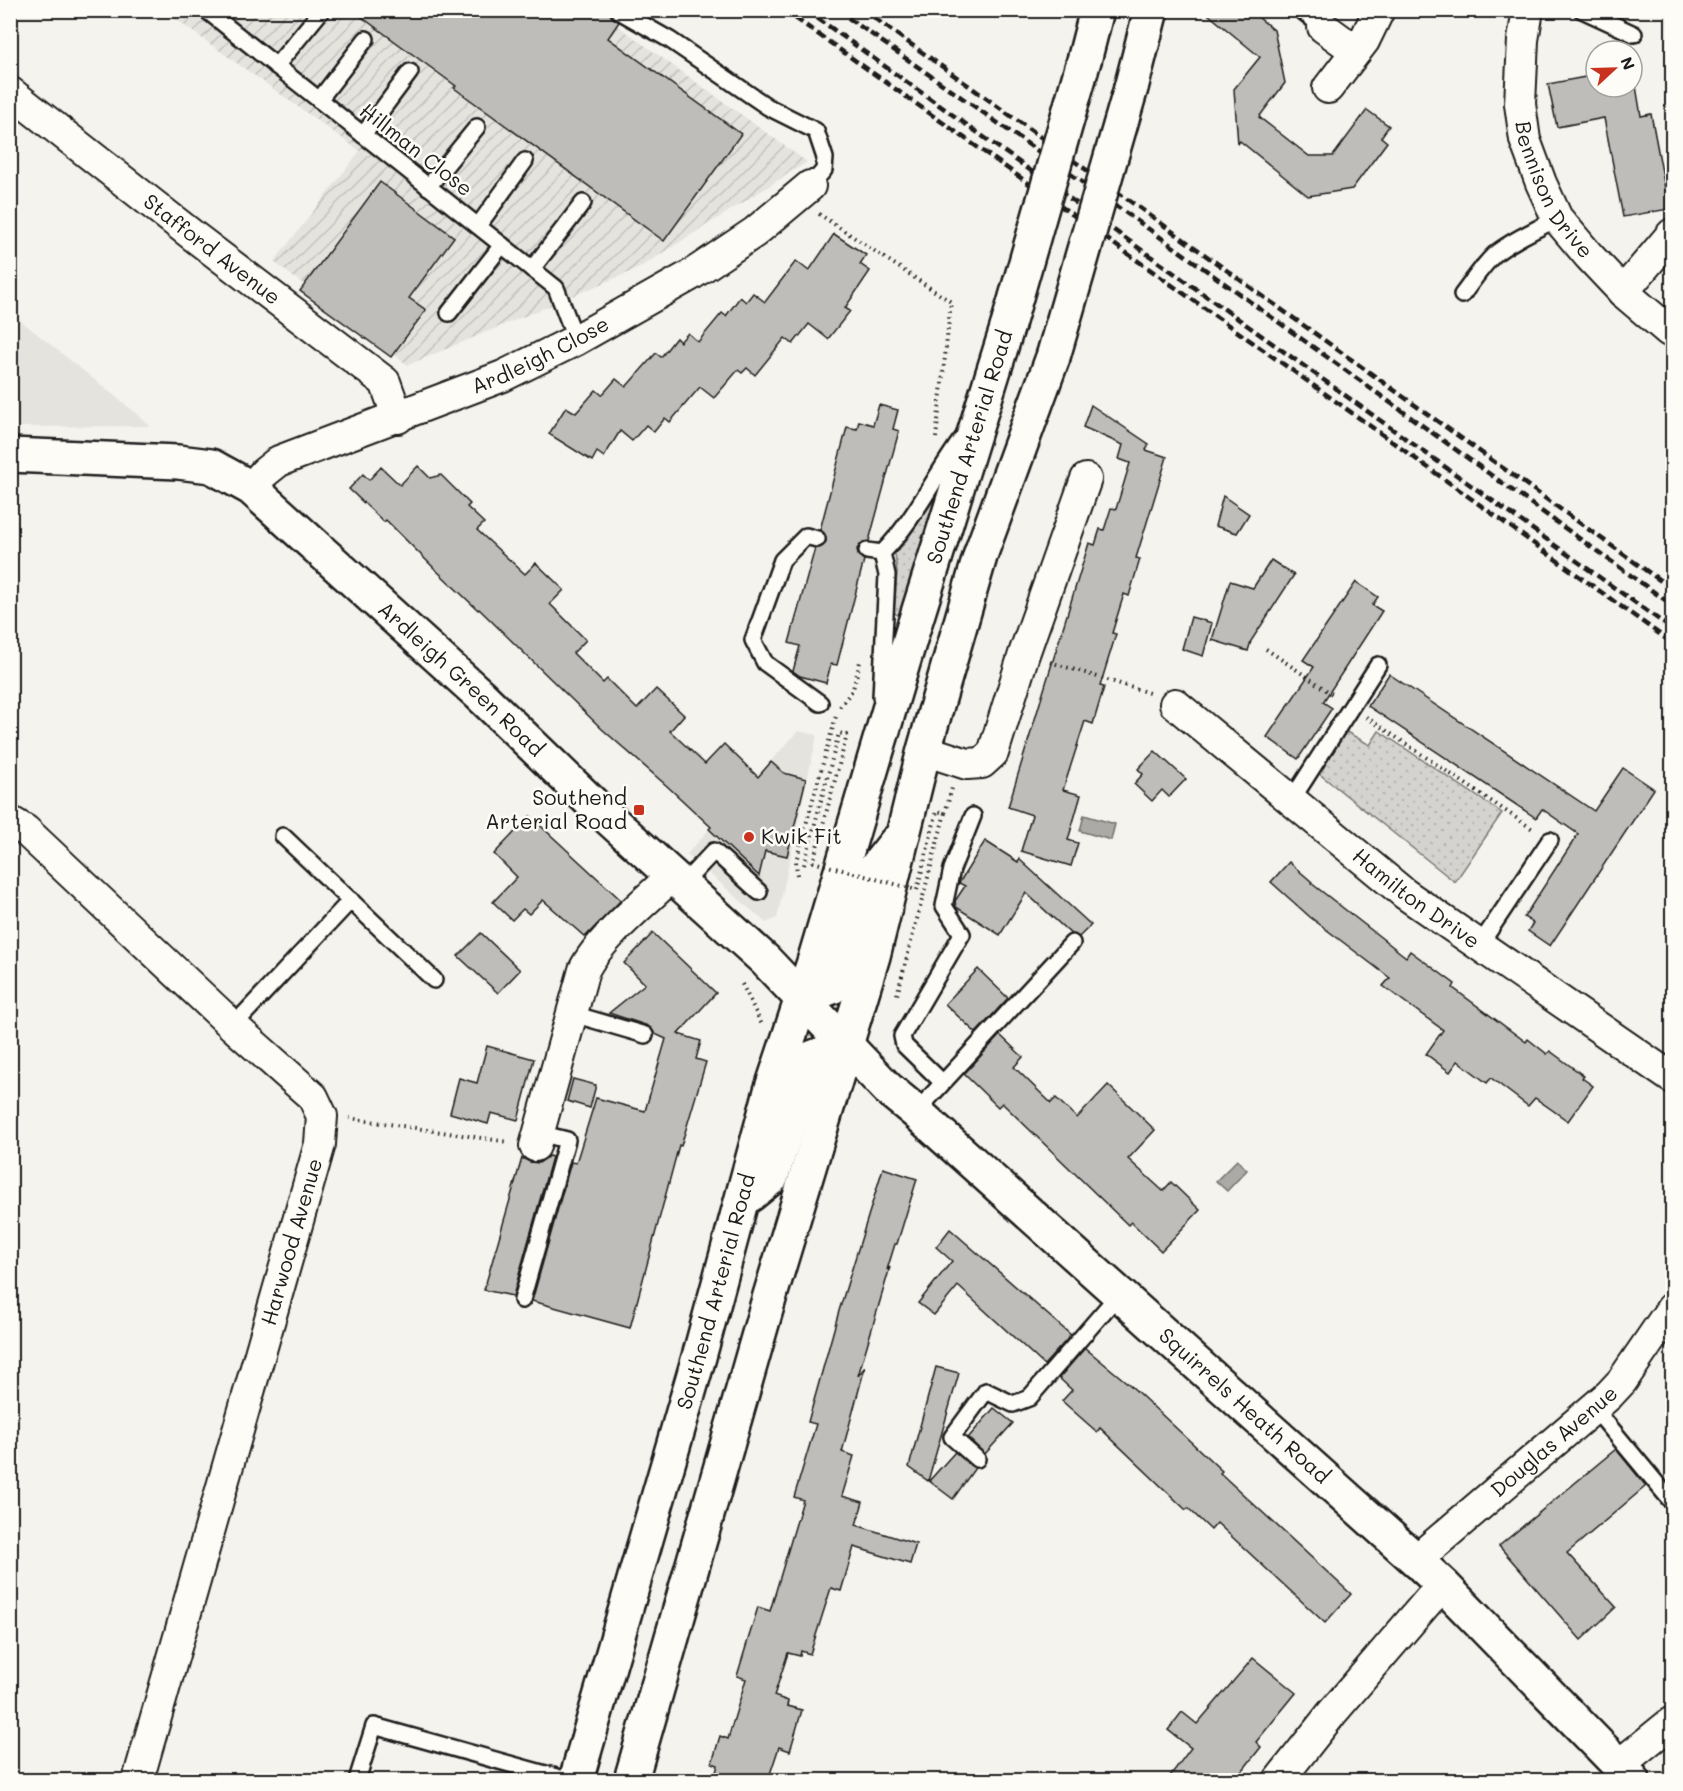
<svg xmlns="http://www.w3.org/2000/svg" width="1683" height="1791" font-family="Mali,sans-serif">
  <style>
    .built { fill: #e4e3de }
    .industrial { fill: url(#industrial-furrows) }
    .grass { fill: url(#grass-dots); stroke: #787876; stroke-width: 1.5 }
    .water { fill: #abaaa6; stroke: #72716f; stroke-width: 1.5 }
    .building { fill: #bebdba; stroke: #1c1c1c; stroke-width: 1.5 }
    .lines { fill: none; stroke-linecap: round; stroke-linejoin: round }
    .lane-casing { stroke: #1c1c1c; stroke-width: 20 }
    .street-casing { stroke: #1c1c1c; stroke-width: 34 }
    .secondary-casing { stroke: #1c1c1c; stroke-width: 38 }
    .highway-casing { stroke: #1c1c1c; stroke-width: 38 }
    .path { stroke: #1c1c1c; stroke-width: 4; stroke-dasharray: 1.5 4.5; stroke-linecap: butt }
    .lane { stroke: #fdfcf7; stroke-width: 15 }
    .street { stroke: #fdfcf7; stroke-width: 30 }
    .secondary { stroke: #fdfcf7; stroke-width: 33 }
    .highway { stroke: #fdfcf7; stroke-width: 33 }
    .rail { stroke: #1c1c1c; stroke-width: 4.5; stroke-dasharray: 9 4.5; stroke-linecap: butt }
    .highway-bridge-casing { stroke: #1c1c1c; stroke-width: 38; stroke-linecap: butt }
    .path-bridge { stroke: #1c1c1c; stroke-width: 4; stroke-dasharray: 1.5 4.5; stroke-linecap: butt }
    .highway-bridge { stroke: #fdfcf7; stroke-width: 33 }
    .poi-dot { fill: #c8321e; stroke: #fdfcf7; stroke-width: 2 }
    .labels { text-anchor: middle; stroke-width: 5; stroke-linejoin: round; paint-order: stroke }
    .street-label { font-size: 21px; fill: #1c1c1c; stroke: #fdfcf7 }
    .poi-label { font-size: 21px; fill: #1c1c1c; stroke: #fdfcf7; text-anchor: end }
  </style>
  <defs>
    <pattern id="industrial-furrows" width="10" height="10" patternUnits="userSpaceOnUse" patternTransform="scale(1.5)"><rect width="10" height="10" fill="#e4e3de"/><path d="M-1 1l2-2M0 10L10 0M9 11l2-2" fill="none" stroke="#c3c2be"/></pattern>
    <pattern id="grass-dots" width="8" height="8" patternUnits="userSpaceOnUse" patternTransform="scale(1.5)"><rect width="8" height="8" fill="#d4d3cf"/><path d="M2 2h.1M6 6h.1" fill="none" stroke="#b5b5b1" stroke-width="1.8" stroke-linecap="round"/></pattern>
  </defs>
  <rect width="100%" height="100%" fill="#f4f3ee"/>
  <filter id="ink" filterUnits="userSpaceOnUse"><feTurbulence type="fractalNoise" baseFrequency=".0167" numOctaves="2"/><feDisplacementMap in="SourceGraphic" scale="12" xChannelSelector="R" yChannelSelector="G"/><feConvolveMatrix kernelMatrix="1 2 1 2 8 2 1 2 1" color-interpolation-filters="sRGB"/></filter>
  <g filter="url(#ink)">
    <g class="built">
      <path d="M11 313 136 413 150 426 11 427Z"/>
      <path d="M798 731 817 735 777 918 766 923 687 854Z"/>
    </g>
    <path class="industrial" d="M164 11H597L807 162 637 269 408 365 274 262 360 151Z"/>
    <g class="grass">
      <path d="M933 501 934 502 899 616 897 615 894 612 897 572 895 553 903 545Z"/>
      <path d="M1343 730 1370 745 1379 731 1502 813 1455 882 1317 772Z"/>
    </g>
    <g class="water">
      <path d="M1084 815 1115 824 1111 840 1080 831Z"/>
      <path d="M1237 1160 1247 1170 1227 1191 1216 1181Z"/>
    </g>
    <g class="building">
      <path d="M352 10H609L611 16 619 22 608 38 741 134 664 241 454 88 456 86Z"/>
      <path d="M1203 10H1249L1274 30 1285 83 1259 117 1309 156H1333L1367 110 1389 126 1381 137 1387 142 1352 189 1308 196 1240 141 1238 144 1234 89 1260 57Z"/>
      <path d="M1633 68 1641 116 1651 114 1669 209 1623 217 1604 118 1557 127 1548 84 1596 75V87H1632Z"/>
      <path d="M380 182 454 237 409 298 426 310 391 357 300 291Z"/>
      <path d="M834 234 866 255 860 264 870 271 845 308 850 311 828 339 809 324 793 344 785 338 755 375 747 368 742 373 738 370 714 398 700 387 670 422 665 418 654 432 646 425 632 441 620 431 604 457 597 452 592 461 549 434 566 407 576 413 596 390 602 395 616 379 626 387 656 353 661 357 676 338 680 342 688 333 698 342 722 313 726 316 740 297 746 302 753 293 765 302 796 261 809 271Z"/>
      <path d="M879 405 898 410 893 429 899 431 869 541 863 542 857 549 858 555 864 560 837 665 831 664 826 683 800 676 793 671 800 646 789 643 815 548 823 546 826 541 824 533 820 530 847 427 857 429 859 421 873 425Z"/>
      <path d="M1091 405 1149 444 1146 450 1167 457 1136 558 1140 559 1129 596 1124 594 1112 633 1116 634 1100 686 1104 687 1093 724 1085 721 1063 790 1081 795 1068 840 1078 843 1071 866 1021 851 1032 815 1008 807 1089 543 1095 545 1100 529 1104 530 1111 508 1116 509 1130 463 1119 459 1123 445 1083 427Z"/>
      <path d="M418 466 430 478 441 475 470 504 467 507 484 523 477 530 525 574 536 563 564 590 550 604 586 640 573 653 603 683 607 679 637 709 656 689 684 715 670 731 705 764 724 744 758 777 771 762 784 773 806 779 787 856 765 851 759 876 709 829 711 827 667 786 602 729 479 609 478 610 438 572 386 520 384 522 349 489 363 474 369 480 381 467 400 485Z"/>
      <path d="M1223 496 1249 514 1237 533 1215 526Z"/>
      <path d="M1271 560 1294 575 1251 641 1248 651 1212 640 1230 581 1253 588Z"/>
      <path d="M1356 582 1378 597 1372 605 1382 611 1323 702 1332 708 1298 759 1267 737 1314 667 1303 660Z"/>
      <path d="M1191 617 1212 623 1203 656 1182 649Z"/>
      <path d="M1389 674 1594 811 1623 768 1654 789 1550 946 1528 931 1533 923 1524 917 1578 834 1542 809 1536 818 1368 706Z"/>
      <path d="M1155 751 1186 779 1169 797 1162 790 1152 801 1134 784 1143 774 1138 769Z"/>
      <path d="M530 816 621 900 585 937 543 900 529 914 523 909 512 920 493 902 517 877 494 854Z"/>
      <path d="M985 841 1018 862 1019 859 1091 925 1079 937 1071 934 1026 893 1000 935 956 907 955 901 965 886 959 883Z"/>
      <path d="M1289 862 1312 882 1311 883 1406 957 1410 951 1455 984 1453 988 1526 1042 1528 1039 1547 1054 1550 1051 1584 1076 1582 1078 1593 1086 1568 1121 1535 1098 1528 1106 1491 1078 1487 1083 1458 1061 1450 1072 1426 1054 1443 1030 1383 986 1390 978 1310 917 1271 882Z"/>
      <path d="M481 933 520 970 498 993 458 956Z"/>
      <path d="M653 933 716 993 678 1034 701 1041 696 1059 706 1062 681 1146 679 1145 630 1328 532 1301 571 1162 576 1163 596 1098 645 1111 666 1039 655 1034 648 1026 609 1013 645 984 624 963Z"/>
      <path d="M978 969 1008 998 976 1033 945 1004Z"/>
      <path d="M1000 1035 1023 1057 1014 1067 1051 1103 1056 1098 1077 1118 1108 1085 1155 1130 1128 1159 1163 1191 1171 1182 1200 1210 1161 1251 1131 1222 1128 1225 1002 1103 998 1107 964 1074Z"/>
      <path d="M487 1046 534 1059 518 1120 491 1113 488 1124 450 1113 459 1078 477 1083Z"/>
      <path d="M573 1079 596 1085 590 1108 567 1101Z"/>
      <path d="M549 1156 552 1157 513 1296 484 1290 522 1158 530 1162 539 1163Z"/>
      <path d="M883 1168 917 1179 897 1244H895L887 1270 890 1267 858 1376 865 1367 842 1452 854 1456 842 1496 863 1502 856 1525 916 1544 910 1564 854 1547 841 1591 831 1588 810 1654 801 1651 800 1656 788 1653 774 1696 788 1701 787 1706 802 1710 790 1751 779 1747 768 1780H729L715 1776 718 1765 712 1763 720 1736 728 1739 746 1679 737 1676 758 1607 770 1611 803 1500 794 1497 816 1424 808 1422 839 1311Z"/>
      <path d="M950 1229 1071 1335 1044 1365 958 1286 934 1315 918 1303 952 1261 936 1247Z"/>
      <path d="M1085 1348 1130 1385 1222 1471 1220 1473 1351 1594 1325 1623 1217 1523 1211 1530 1188 1508 1186 1510 1100 1428 1097 1432 1062 1401 1072 1390 1059 1378Z"/>
      <path d="M936 1367 959 1373 928 1481 909 1467Z"/>
      <path d="M994 1408 1013 1423 985 1454 968 1438Z"/>
      <path d="M1616 1449 1646 1486 1567 1553 1616 1607 1581 1640 1499 1546Z"/>
      <path d="M955 1452 975 1468 953 1499 929 1481Z"/>
      <path d="M1253 1658 1296 1693 1256 1742 1261 1747 1235 1780H1167L1191 1748 1168 1730 1182 1712 1197 1724Z"/>
    </g>
    <g class="lines">
      <g class="lane-casing">
        <g id="lane">
          <path d="M206 10 556 288 576 340"/>
          <path d="M1301 10 1323 27"/>
          <path d="M1582 10 1634 34"/>
          <path d="M619 11 670 40 768 107 816 131 825 158 824 170 810 186"/>
          <path d="M276 66 322 10"/>
          <path d="M319 100 366 39"/>
          <path d="M363 135 410 72"/>
          <path d="M428 187 477 127"/>
          <path d="M478 226 525 161"/>
          <path d="M532 269 583 203"/>
          <path d="M1462 295C1473 281 1482 266 1495 254 1513 239 1537 230 1557 218"/>
          <path d="M449 313 502 245"/>
          <path d="M817 539 806 536 782 560 753 640 765 663 820 703"/>
          <path d="M867 551 882 553"/>
          <path d="M882 553C914 521 934 477 961 440"/>
          <path d="M881 697 887 575 882 553"/>
          <path d="M1291 801 1378 665"/>
          <path d="M283 836 434 980"/>
          <path d="M682 885 714 851 759 892"/>
          <path d="M1479 946 1550 840"/>
          <path d="M573 1014 645 1035"/>
          <path d="M233 1026 351 900"/>
          <path d="M942 1082 904 1045 902 1036 962 934 944 906 952 869 973 816"/>
          <path d="M916 1112 1072 943"/>
          <path d="M522 1300 567 1140 539 1133"/>
          <path d="M1594 1408 1672 1502"/>
          <path d="M977 1459 952 1437 986 1391 1013 1404 1029 1398 1119 1294"/>
          <path d="M357 1780 374 1726 567 1780"/>
        </g>
      </g>
      <g class="street-casing">
        <g id="street">
          <path id="s1" d="M1528 10 1523 40 1520 104 1525 140 1541 183 1557 218 1589 256 1623 292 1669 331"/>
          <path d="M1323 27 1356 51"/>
          <path d="M1328 88 1364 41 1379 10"/>
          <path id="s2" d="M10 92 196 238 385 382 398 418"/>
          <path d="M1623 292 1672 234"/>
          <path id="s3" d="M251 488 264 473 279 461 503 376 576 340 691 275 755 232 810 186"/>
          <path id="s4" d="M1175 704 1405 894 1672 1078"/>
          <path d="M924 750 967 764 982 763 993 753 1024 654 1086 479"/>
          <path d="M10 821 25 830 233 1026 313 1097 322 1116 320 1144 138 1780"/>
          <path d="M535 1146 584 970C599 939 646 901 672 876"/>
          <path id="s5" d="M1416 1560 1609 1395 1622 1381 1672 1308"/>
          <path d="M1619 1765 1672 1722"/>
          <path d="M1279 1780 1332 1713 1429 1600 1444 1586"/>
        </g>
      </g>
      <g class="secondary-casing">
        <g id="secondary">
          <path id="s6" d="M10 455 178 462 211 466 251 488 479 694 594 805 765 960 888 1089 916 1112 1416 1560 1444 1586 1633 1780"/>
        </g>
      </g>
      <g class="highway-casing">
        <g id="highway">
          <path d="M1085 57 1097 10"/>
          <path d="M1131 88 1151 10"/>
          <path d="M802 999 832 987 869 876 896 842"/>
          <path d="M750 1195 771 1178 809 1059 845 1045"/>
          <path id="s7" d="M576 1780 699 1357 771 1091 814 962 914 626 1008 325"/>
          <path d="M631 1780 769 1299 873 956 924 750 981 553 1053 357"/>
        </g>
      </g>
      <g class="path">
        <path d="M819 214 951 302 936 438"/>
        <path d="M1266 649 1335 696"/>
        <path d="M1050 662 1149 693"/>
        <path d="M840 707 853 689 860 662"/>
        <path d="M1366 717 1534 830"/>
        <path d="M945 813 952 788"/>
        <path d="M797 875 796 861 836 716"/>
        <path d="M742 984 762 1025"/>
        <path d="M349 1118 508 1142"/>
      </g>
      <use href="#lane" class="lane"/>
      <use href="#street" class="street"/>
      <use href="#secondary" class="secondary"/>
      <use href="#highway" class="highway"/>
      <g class="rail">
        <path d="M784 10 1341 405 1672 643"/>
        <path d="M806 10 1672 629"/>
        <path d="M837 10 1146 227 1672 605"/>
        <path d="M863 10 1672 589"/>
      </g>
      <g class="highway-bridge-casing">
        <g id="highway-bridge">
          <path d="M1008 325 1085 57"/>
          <path d="M1053 357 1131 88"/>
        </g>
      </g>
      <path class="path-bridge" d="M804 865 839 733 847 735 813 862 917 890 937 811 945 813 897 995"/>
      <use href="#highway-bridge" class="highway-bridge"/>
    </g>
  </g>
  <g class="poi-dot">
    <rect x="633" y="804" width="12" height="12" rx="3"/>
    <circle cx="749" cy="837" r="6"/>
  </g>
  <g class="labels">
    <g class="street-label">
      <text transform="translate(416 150) rotate(38)" y="7">Hillman Close</text>
      <text dy="7" stroke="none"><textPath href="#s1" startOffset="188">Bennison Drive</textPath></text>
      <text dy="7" stroke="none"><textPath href="#s2" startOffset="256">Stafford Avenue</textPath></text>
      <text dy="7" stroke="none"><textPath href="#s3" startOffset="321">Ardleigh Close</textPath></text>
      <text dy="7" stroke="none"><textPath href="#s7" startOffset="1390">Southend Arterial Road</textPath></text>
      <text dy="7" stroke="none"><textPath href="#s6" startOffset="531">Ardleigh Green Road</textPath></text>
      <text dy="7" stroke="none"><textPath href="#s4" startOffset="310">Hamilton Drive</textPath></text>
      <text transform="translate(292 1242) rotate(-74)" y="7">Harwood Avenue</text>
      <text dy="7" stroke="none"><textPath href="#s7" startOffset="508">Southend Arterial Road</textPath></text>
      <text dy="7" stroke="none"><textPath href="#s6" startOffset="1600">Squirrels Heath Road</textPath></text>
      <text dy="7" stroke="none"><textPath href="#s5" startOffset="182">Douglas Avenue</textPath></text>
    </g>
    <g class="poi-label">
      <text x="627" y="805">Southend<tspan x="627" dy="24">Arterial Road</tspan></text>
      <text x="761" y="844" text-anchor="start">Kwik Fit</text>
    </g>
  </g>
  <rect width="1683" height="1791" fill="none" stroke="#fdfcf7" stroke-width="36"/>
  <rect x="18" y="18" width="1647" height="1755" fill="none" stroke="#1c1c1c" stroke-width="2" filter="url(#ink)"/>
  <g transform="translate(1614 69) rotate(68)"><circle r="28" fill="#fdfcf7" stroke="#a3a29f" stroke-width="1.5"/>
  <path d="M0-4.5L10 22L0 15L-10 22Z" fill="#c8321e"/>
  <text y="-9" font-size="16" font-weight="bold" text-anchor="middle" fill="#1c1c1c">N</text>
  </g>
</svg>
